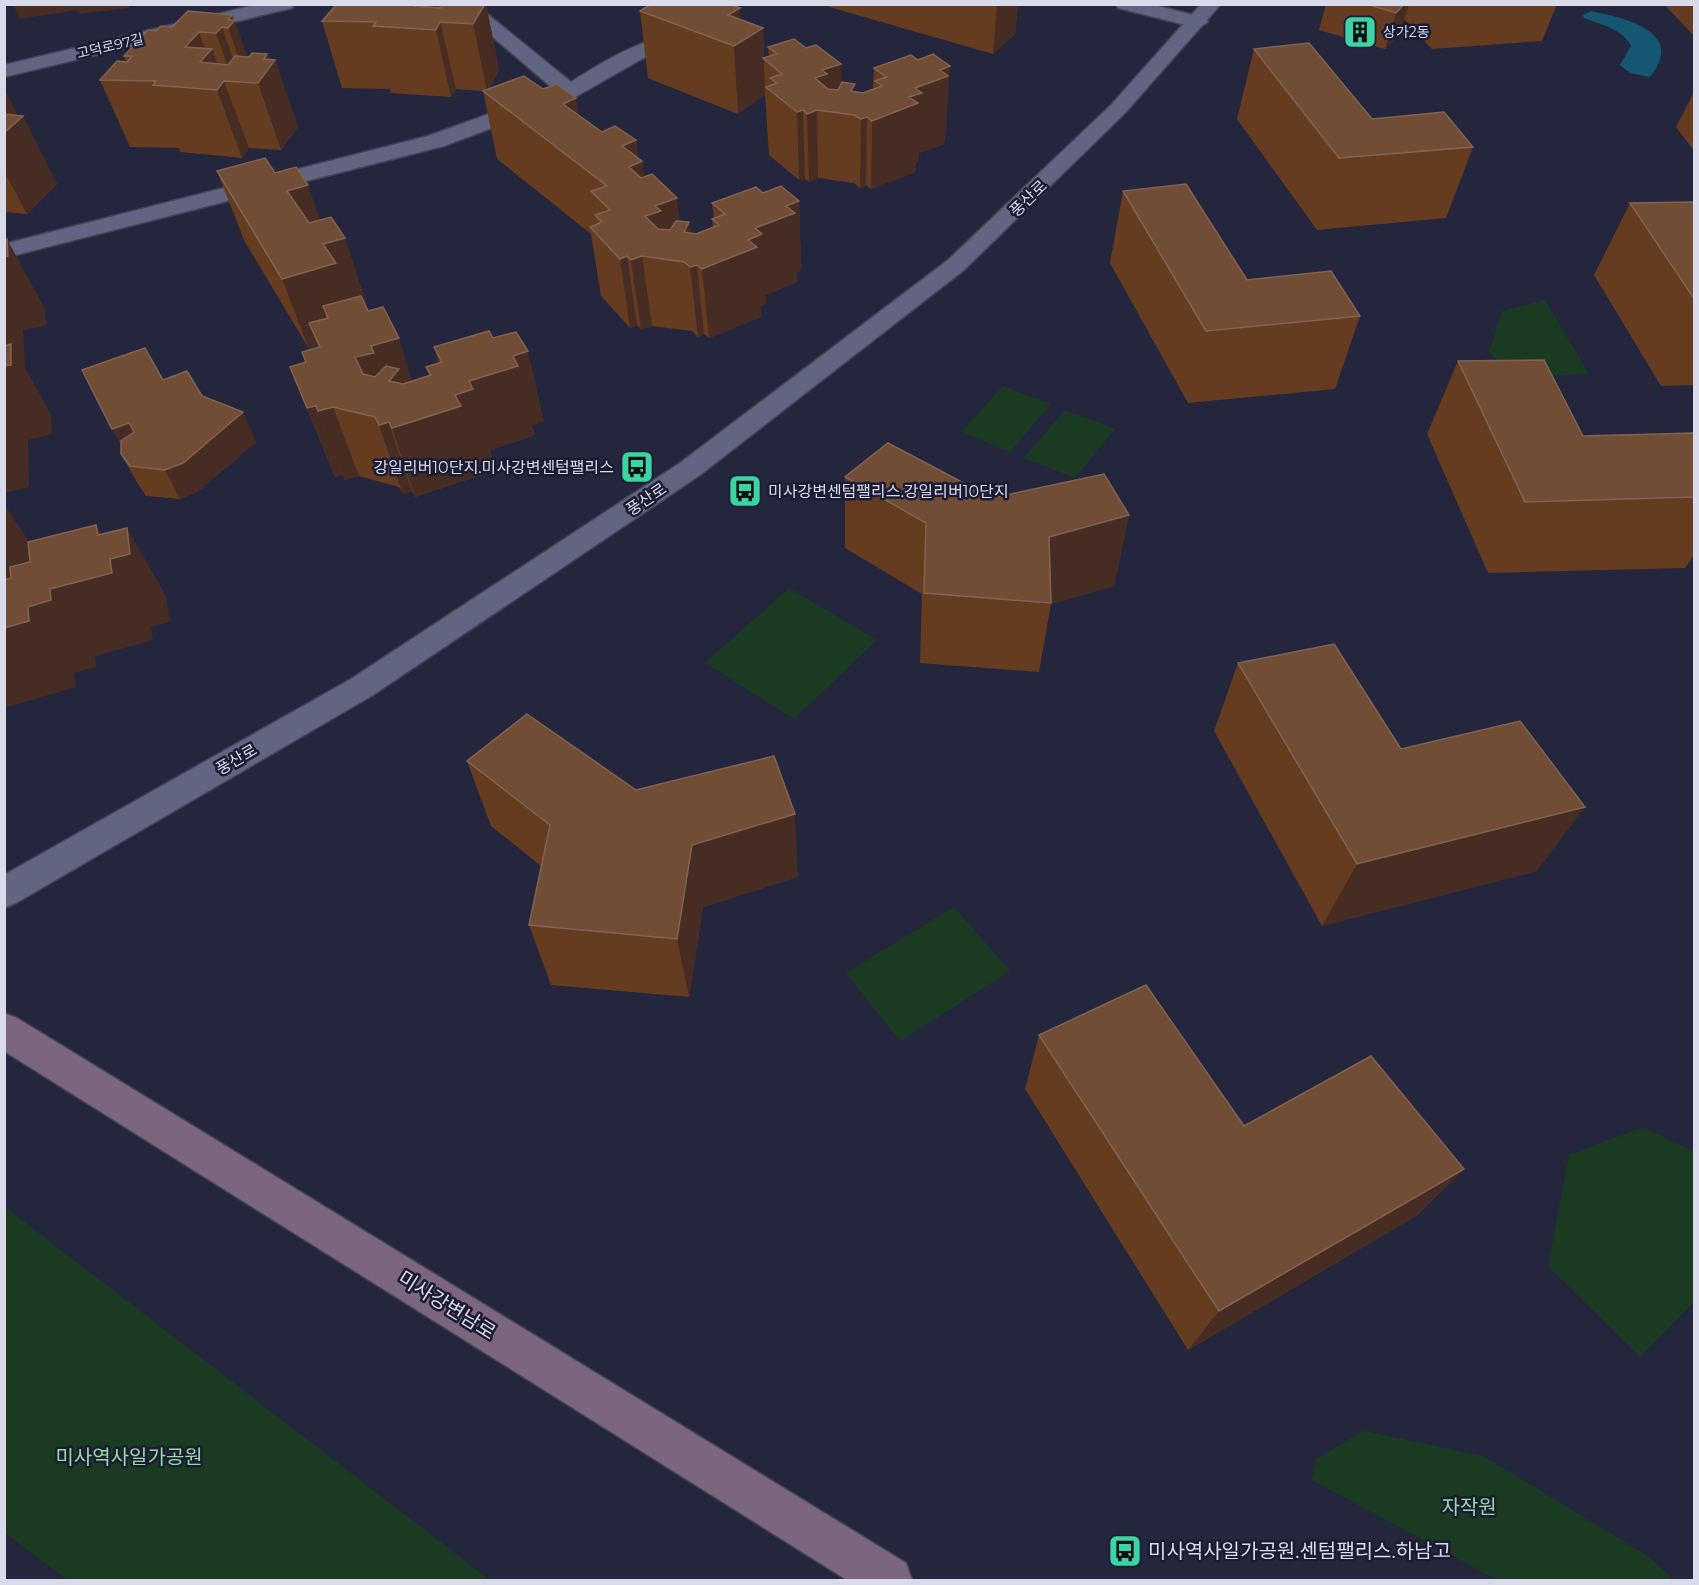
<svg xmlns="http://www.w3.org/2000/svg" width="1699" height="1585" font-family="Montserrat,'Noto Sans KR',sans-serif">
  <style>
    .green { fill: #1a3b21 }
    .water { fill: #155772 }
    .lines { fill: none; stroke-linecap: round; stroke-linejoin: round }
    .minor-casing { stroke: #434358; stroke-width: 3 }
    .tertiary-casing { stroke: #434358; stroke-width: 3 }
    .secondary-casing { stroke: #434358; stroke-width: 3 }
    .minor { fill: #626581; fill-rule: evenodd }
    .tertiary { fill: #626581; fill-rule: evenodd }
    .secondary { fill: #7c667d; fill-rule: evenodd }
    .wall { fill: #663c20 }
    .shaded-wall { fill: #462c23 }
    .building { fill: #724d36; stroke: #826352; stroke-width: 1.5 }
    .labels { text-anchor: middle; stroke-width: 5; stroke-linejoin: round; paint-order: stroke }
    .far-poi-label { font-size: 14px; fill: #d9dbeb; stroke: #1b1c34; text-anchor: start }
    .far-street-label { font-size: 14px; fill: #d9dbeb; stroke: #1b1c34 }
    .street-label { font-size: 16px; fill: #d9dbeb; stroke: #1b1c34 }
    .poi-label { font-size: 16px; fill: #d9dbeb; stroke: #1b1c34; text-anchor: end }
    .near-street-label { font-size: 20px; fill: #d9dbeb; stroke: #1b1c34 }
    .near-park-label { font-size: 20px; fill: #95dba0; stroke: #1b1c34 }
    .near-poi-label { font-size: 20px; fill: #d9dbeb; stroke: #1b1c34; text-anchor: start }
  </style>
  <rect width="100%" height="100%" fill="#24263e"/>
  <g class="green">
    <path d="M1545 300 1589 374 1513 377 1489 352 1502 311Z"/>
    <path d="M1003 386 1051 404 1010 452 961 432Z"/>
    <path d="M1065 410 1115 429 1075 478 1024 458Z"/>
    <path d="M789 588 877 640 794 719 705 663Z"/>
    <path d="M954 907 1010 971 900 1041 846 973Z"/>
    <path d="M1643 1127 1694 1152V1302L1640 1357 1548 1266 1569 1155Z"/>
    <path d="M5 1207 490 1580H67L5 1533Z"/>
    <path d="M1364 1431 1483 1456 1648 1556 1674 1580H1497L1312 1480 1316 1459Z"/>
  </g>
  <path class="water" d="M1591 11C1625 18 1687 32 1650 77L1630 73 1620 65 1631 46C1622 28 1601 25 1584 18L1583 15Z"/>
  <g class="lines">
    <g class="minor-casing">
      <g id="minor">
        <path d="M454 4H475L571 82C601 63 658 27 695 36L698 40 695 44 647 56 577 96 444 146 4 258V244L428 136 555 90Z"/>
        <path d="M1116 4H1150L1205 18 1208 22 1198 28 1118 8Z"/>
      </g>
    </g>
    <g class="tertiary-casing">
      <g id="tertiary">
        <path d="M259 4H294L292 8 4 77V65Z"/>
        <path d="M1201 4H1221L1125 113 964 270 700 475 373 695 16 903 4 908V875L351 679 680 463 948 260 1111 105Z"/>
      </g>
    </g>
    <g class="secondary-casing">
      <path id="secondary" d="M4 1013 17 1018 906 1563 912 1580H847L4 1051Z"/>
    </g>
    <use href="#minor" class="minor"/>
    <use href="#tertiary" class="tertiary"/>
    <use href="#secondary" class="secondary"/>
  </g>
  <g class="wall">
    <path d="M342 4H486L499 70 489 89 579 115 602 132 636 140 638 158 642 161 644 177 680 221 689 222 690 233 696 234 713 228 712 219 714 218 712 203 763 193 799 201 801 270 797 272V282L766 295V303L761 306V317L709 338 704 334 698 337 692 331 652 326 641 330 637 325 630 328 601 296 591 234 497 159 483 91 456 89 451 97 391 93 390 89 342 88 322 21Z"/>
    <path d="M819 4H1018L1015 34 993 54Z"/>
    <path d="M1326 4H1557L1542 41 1432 49 1404 19 1400 33 1385 49 1319 30Z"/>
    <path d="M1664 4H1695V37Z"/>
    <path d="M640 11 740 19 763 28 764 58 769 57 768 47 842 84 855 92 863 93 873 89 874 68 911 55 946 134H945L944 144 919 153V161L916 162 915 172 871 189 866 185 860 188 854 183 818 178 809 182 805 179 799 180 769 155 765 95 738 114 648 78Z"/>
    <path d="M232 15 247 57 267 54 269 59 275 60 298 127 281 150 249 148 242 158 180 152 179 148 130 147 100 80 126 62 124 56 156 31Z"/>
    <path d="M1254 49 1372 119 1473 147 1446 218 1317 230 1237 119Z"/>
    <path d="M4 89 17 115 57 184 27 214 4 212Z"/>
    <path d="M1695 90V152L1676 127Z"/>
    <path d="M217 171 275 173 320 220 345 238 367 307H366L412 381 429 376 426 367 439 363 434 347 544 421 532 425 535 435 490 450 492 459 478 464 481 475 415 497 412 491 403 494 399 487 359 476 345 480 343 475 335 477 290 367 306 362 302 352 319 348 318 346 309 349 244 240Z"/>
    <path d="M1123 191 1247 280 1360 316 1335 389 1188 403 1110 263Z"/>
    <path d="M1695 202V385L1661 386 1594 275 1630 203Z"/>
    <path d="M1458 361 1583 436 1695 435V554L1685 568 1488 573 1427 434Z"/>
    <path d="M163 380 202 396 256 442 197 492 180 499 146 496 138 484 121 454Z"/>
    <path d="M845 477 992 498 1129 515 1114 586 1051 604 1039 672 920 663 922 594 845 548Z"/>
    <path d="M1238 663 1401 749 1537 871 1322 926 1214 731Z"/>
    <path d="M467 761 636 790 798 877 703 907 689 997 551 985 529 925 541 866 491 826Z"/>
    <path d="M1039 1035 1244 1126 1464 1169 1416 1216 1188 1350 1025 1089Z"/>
  </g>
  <g class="shaded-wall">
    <path d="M13 4H129V8L79 14 77 10 20 19Z"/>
    <path d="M416 4H426L432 30 415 6Z"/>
    <path d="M431 4H436L456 89 451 97 436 30V29Z"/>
    <path d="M485 4H486L499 70 487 91 473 24Z"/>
    <path d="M997 4H1018L1015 34 993 54Z"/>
    <path d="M1404 4H1409L1400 33 1385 49 1396 13Z"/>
    <path d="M740 8 742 41 763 28 765 95 738 114 734 46 728 15Z"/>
    <path d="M232 15 234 21 235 20 256 83 247 82 228 28V20Z"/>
    <path d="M222 27 241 82 233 81 216 33Z"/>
    <path d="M199 32 207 54 212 49 249 148 242 158 217 90 185 47Z"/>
    <path d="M267 54 271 66 275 60 298 127 281 150 258 83 264 59Z"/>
    <path d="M841 64 842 113 817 110 818 178 809 182 807 114 815 78 822 70Z"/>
    <path d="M950 66 946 134H945L944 144 919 153V161L916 162 915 172 871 189 872 121 909 97 915 88 940 70Z"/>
    <path d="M4 89 19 119 23 116 57 184 27 214 4 171Z"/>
    <path d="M576 98 587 166 563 104Z"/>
    <path d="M803 110 805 179 799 180 797 112Z"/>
    <path d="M867 117 866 185 860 188 861 119Z"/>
    <path d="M636 140 639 163 642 161 649 215 655 206 677 198 685 267 684 262 636 213 622 146Z"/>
    <path d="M308 185 328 243 345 238 367 307 352 312 323 306 335 340 309 323 318 346 309 349 282 279 287 191Z"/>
    <path d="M799 201 801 270 797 272V282L766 295V303L761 306V317L709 338 702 269 748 240 755 228 786 206Z"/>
    <path d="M689 222 694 266 697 265 704 334 698 337 690 267 684 232Z"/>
    <path d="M7 239 45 309 46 326 23 330 25 368 51 414 52 434 28 440 29 487 4 493V244Z"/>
    <path d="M627 256 637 325 630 328 620 259Z"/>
    <path d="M642 256 652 326 641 330 631 260Z"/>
    <path d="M399 338 420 407 455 395 469 381 513 356 528 351 544 421 532 425 535 435 490 450 492 459 478 464 481 475 415 497 392 428 389 424 412 491 403 494 355 357 371 346Z"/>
    <path d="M316 406 343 475 335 477 307 408Z"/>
    <path d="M333 407 359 476 345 480 318 411Z"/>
    <path d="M243 412 256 442 197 492 180 499 165 470Z"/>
    <path d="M129 423 144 452 128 458 112 429Z"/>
    <path d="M4 504 38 555 28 607 50 589 98 535 96 525 116 558 127 528 166 596 170 622 151 627 153 640 95 656 96 667 74 673 76 687 4 708Z"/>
    <path d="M1129 515 1114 586 1051 604 1049 537Z"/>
    <path d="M1585 807 1537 871 1322 926 1357 864Z"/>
    <path d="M795 814 798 877 703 907 689 997 677 939 692 845Z"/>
    <path d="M1464 1169 1416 1216 1188 1350 1219 1311Z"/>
  </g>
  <g class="building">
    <path d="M346 4H416L415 6 441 8 443 4H485L473 24 440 22 436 30 373 26 376 22 322 21 336 5Z"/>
    <path d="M651 4H729L740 8 728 15 763 28 734 46 640 11Z"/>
    <path d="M1366 4H1404L1396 13Z"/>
    <path d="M188 11 232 15 228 20H235L228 28 222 27 216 33 199 32 185 47 212 49 200 62 228 65 235 56 249 57 252 53 267 54 264 59 275 60 258 83 224 81 217 90 153 85 156 81 100 80 117 61 127 62 132 56H124L148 30 156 31 161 26 172 27Z"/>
    <path d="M794 39 806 48 816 45 841 64 822 70 827 74 815 78 828 89 838 90 842 82 855 84 851 91 863 93 882 86 875 81 886 77 874 68 911 55 918 60 933 54 950 66 940 70 948 76 915 88 922 93 909 97 918 103 872 121 867 117 861 119 854 115 817 110 807 114 803 110 797 112 766 87 777 83 770 78 782 74 763 58 777 54 768 47Z"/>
    <path d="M1309 43 1372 119 1444 112 1473 147 1339 158 1254 49Z"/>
    <path d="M524 76 543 89 557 84 576 98 563 104 602 132 615 126 636 140 622 146 642 161 629 167 641 178 652 174 677 198 655 206 661 211 645 216 658 229 670 230 676 221 689 222 684 232 696 234 719 225 712 219 725 214 712 203 756 187 763 193 781 186 799 201 786 206 795 213 755 228 762 234 748 240 757 247 702 269 697 265 690 267 684 262 642 256 631 260 627 256 620 259 590 227 602 222 595 215 610 210 591 191 607 186 483 91Z"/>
    <path d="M4 114 23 116 4 133Z"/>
    <path d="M265 158 275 173 296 167 308 185 287 191 309 223 331 217 345 238 323 244 336 263 282 279 217 171Z"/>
    <path d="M1186 184 1247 280 1331 271 1360 316 1206 331 1123 191Z"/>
    <path d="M1695 202V300L1630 203Z"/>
    <path d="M7 239 8 256 4 257V240Z"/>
    <path d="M361 296 368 311 383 307 399 338 371 346 374 353 355 357 363 374 375 377 386 366 399 369 389 381 403 384 431 375 426 367 442 362 434 347 489 331 493 338 516 332 528 351 513 356 518 366 469 381 473 389 455 395 461 406 392 428 389 422 379 425 375 417 333 407 318 411 316 406 307 408 290 367 306 362 302 352 320 347 309 323 328 318 323 306Z"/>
    <path d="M11 344V365L4 366V346Z"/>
    <path d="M145 348 163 380 187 371 202 396 243 412 183 463 165 470 130 466 121 454V441L134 432 129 423 112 429 82 370Z"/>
    <path d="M1544 360 1583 436 1693 433 1695 435V497L1525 502 1458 361Z"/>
    <path d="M888 443 992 498 1104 474 1129 515 1049 537 1051 603 924 593 926 523 845 477Z"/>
    <path d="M96 525 98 535 127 528 130 554 110 559 112 573 50 589 51 600 28 607 29 621 4 628V580L11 578 10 567 30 562 28 542Z"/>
    <path d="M1334 644 1401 749 1520 721 1585 807 1357 864 1238 663Z"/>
    <path d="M527 714 636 790 774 756 795 814 692 845 677 939 529 925 550 825 467 761Z"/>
    <path d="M1146 985 1244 1126 1371 1056 1464 1169 1219 1311 1039 1035Z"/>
  </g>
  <defs>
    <g id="building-square" transform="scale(1.725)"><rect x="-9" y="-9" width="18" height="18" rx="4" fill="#3ad4a5" stroke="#1b1c34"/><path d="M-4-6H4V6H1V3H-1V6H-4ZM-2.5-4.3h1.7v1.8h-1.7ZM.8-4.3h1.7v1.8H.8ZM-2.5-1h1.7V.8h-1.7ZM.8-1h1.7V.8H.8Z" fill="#111"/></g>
    <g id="bus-square" transform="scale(1.725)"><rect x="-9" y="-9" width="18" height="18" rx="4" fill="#3ad4a5" stroke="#1b1c34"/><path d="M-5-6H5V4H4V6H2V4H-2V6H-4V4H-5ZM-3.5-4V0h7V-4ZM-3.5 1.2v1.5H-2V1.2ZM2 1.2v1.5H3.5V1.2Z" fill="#111"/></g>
  </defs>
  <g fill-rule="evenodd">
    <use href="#building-square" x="1360" y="32"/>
    <use href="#bus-square" x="637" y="467"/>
    <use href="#bus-square" x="745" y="491"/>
    <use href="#bus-square" x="1125" y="1551"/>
  </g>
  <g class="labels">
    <g class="far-poi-label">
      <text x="1383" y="37">상가2동</text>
    </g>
    <g class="far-street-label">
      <text transform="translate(110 46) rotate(-13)" y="5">고덕로97길</text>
    </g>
    <g class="street-label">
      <text transform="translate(1028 198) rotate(-44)" y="6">풍산로</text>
      <text transform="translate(646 499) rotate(-34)" y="6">풍산로</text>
      <text transform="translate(236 759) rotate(-30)" y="6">풍산로</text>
    </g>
    <g class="poi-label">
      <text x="614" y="473">강일리버10단지.미사강변센텀팰리스</text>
      <text x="768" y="497" text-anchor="start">미사강변센텀팰리스.강일리버10단지</text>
    </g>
    <g class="near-street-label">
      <text transform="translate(447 1305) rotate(32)" y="7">미사강변남로</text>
    </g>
    <g class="near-park-label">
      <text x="129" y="1464">미사역사일가공원</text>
      <text x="1469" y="1514">자작원</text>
    </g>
    <g class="near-poi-label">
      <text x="1148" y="1558">미사역사일가공원.센텀팰리스.하남고</text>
    </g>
  </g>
  <rect width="1699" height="1585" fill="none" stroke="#d9dbeb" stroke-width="12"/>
</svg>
